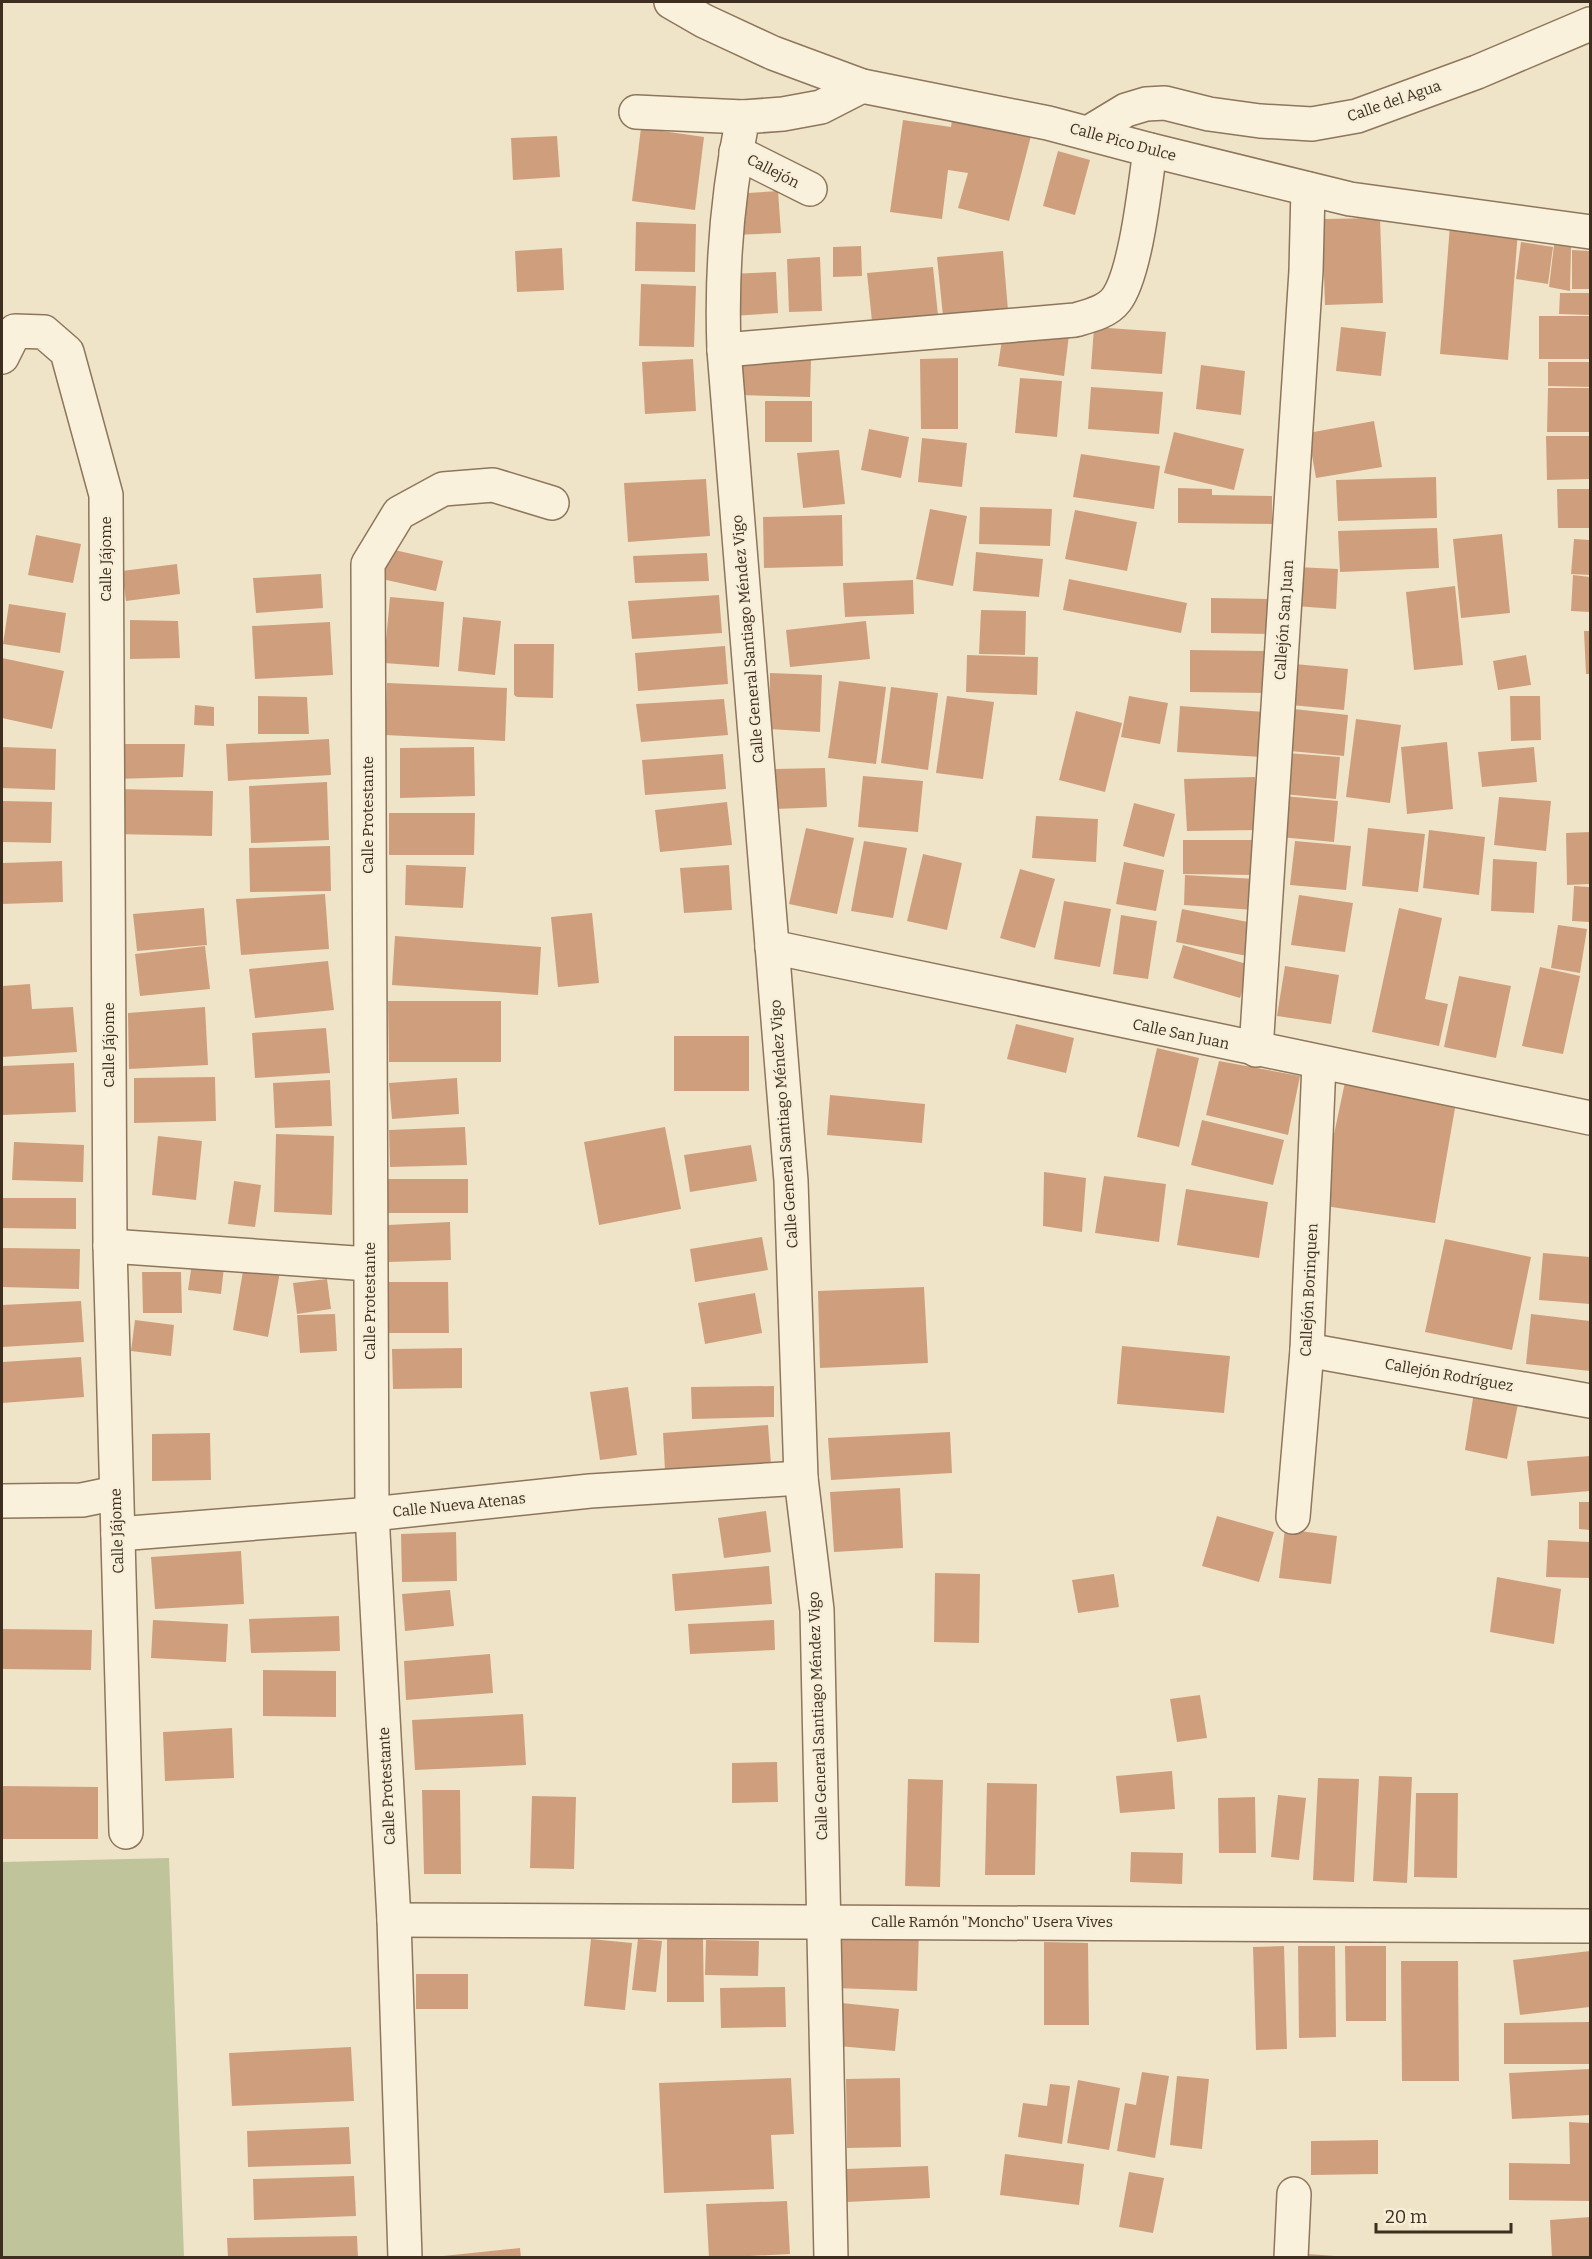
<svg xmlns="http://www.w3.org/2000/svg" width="1592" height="2259" font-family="Bitter,serif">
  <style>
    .cemetery { fill: #bfc49a }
    .building { fill: #cf9f7d }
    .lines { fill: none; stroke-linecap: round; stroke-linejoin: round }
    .minor-casing { stroke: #8d765c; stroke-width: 36 }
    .minor { stroke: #faf1dc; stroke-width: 33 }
    .labels { text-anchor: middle; stroke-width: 4.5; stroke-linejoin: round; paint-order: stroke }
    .street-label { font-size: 15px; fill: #3d2e20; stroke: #f7eed8 }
  </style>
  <rect width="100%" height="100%" fill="#f0e4c8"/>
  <path class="cemetery" d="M169 1858 184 2257H2V1862Z"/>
  <g class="building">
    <path d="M952 119 1032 132 1009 221 958 208 968 173 948 170 942 219 890 212 903 120 951 127Z"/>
    <path d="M641 128 704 137 695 210 632 201Z"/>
    <path d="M557 136 560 177 513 180 511 138Z"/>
    <path d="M1058 151 1090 160 1075 215 1043 206Z"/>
    <path d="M778 191 781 233 734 235 732 194Z"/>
    <path d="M1380 218 1383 303 1325 305 1322 219Z"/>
    <path d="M636 222 696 224 695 272 635 271Z"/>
    <path d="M1450 225 1518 231 1508 360 1440 354Z"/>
    <path d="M1521 242 1553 247 1548 284 1516 279Z"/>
    <path d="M1554 245 1571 247 1570 291 1549 287Z"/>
    <path d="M861 246 862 276 833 277V247Z"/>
    <path d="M562 248 564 290 517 292 515 251Z"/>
    <path d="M1572 250 1590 251V289H1572Z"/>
    <path d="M1003 251 1008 310 943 316 937 257Z"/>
    <path d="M820 257 822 311 789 312 787 259Z"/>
    <path d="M933 267 939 325 873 331 867 273Z"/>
    <path d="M776 272 778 313 732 316 730 274Z"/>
    <path d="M641 284 696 286 694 347 639 346Z"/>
    <path d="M1560 293H1590V315L1559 314Z"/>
    <rect x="1539" y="316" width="51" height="43"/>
    <path d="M1004 326 1069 335 1064 376 998 366Z"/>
    <path d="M1094 327 1166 332 1162 374 1091 369Z"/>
    <path d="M1341 327 1386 332 1381 376 1336 371Z"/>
    <path d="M740 358 811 360 810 397 738 395Z"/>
    <path d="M958 358V429H921L920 359Z"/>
    <path d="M693 359 696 411 645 414 642 362Z"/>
    <path d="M1548 362H1590V387L1548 386Z"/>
    <path d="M1201 365 1245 371 1241 415 1196 409Z"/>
    <path d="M1020 378 1062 381 1057 437 1015 433Z"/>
    <path d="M1091 387 1163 392 1159 434 1088 429Z"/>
    <path d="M1548 388H1590V432H1547Z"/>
    <rect x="765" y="401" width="47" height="41"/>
    <path d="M1374 421 1382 467 1316 478 1308 433Z"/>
    <path d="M869 429 909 437 901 478 861 470Z"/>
    <path d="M1174 432 1244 449 1234 490 1164 473Z"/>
    <path d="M1546 436H1590V479L1547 480Z"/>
    <path d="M922 438 967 443 962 487 918 482Z"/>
    <path d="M839 450 845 504 803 508 797 453Z"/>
    <path d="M1081 454 1160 466 1154 509 1073 497Z"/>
    <path d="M1436 477 1437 518 1338 521 1336 480Z"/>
    <path d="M706 479 710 536 628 542 624 483Z"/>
    <path d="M1178 488 1212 489V495L1272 496V524L1178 523Z"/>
    <path d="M1557 489H1590V528H1558Z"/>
    <path d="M980 507 1052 509 1050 546 979 544Z"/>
    <path d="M930 509 967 516 953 586 916 579Z"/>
    <path d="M1075 510 1137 522 1127 571 1065 559Z"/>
    <path d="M842 515 843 566 764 568 763 517Z"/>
    <path d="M1437 528 1439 568 1340 572 1338 531Z"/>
    <path d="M1502 534 1510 613 1461 618 1453 539Z"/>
    <path d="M36 535 81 544 73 583 28 575Z"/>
    <path d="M1574 539 1590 540V575L1571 574Z"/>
    <path d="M390 549 443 561 436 591 382 579Z"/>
    <path d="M976 552 1043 559 1039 597 973 591Z"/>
    <path d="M707 553 709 581 635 583 633 556Z"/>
    <path d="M177 564 180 594 126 601 122 571Z"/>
    <path d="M1297 567 1338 569 1336 609 1295 606Z"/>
    <path d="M321 574 323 608 256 613 253 578Z"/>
    <path d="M1573 575 1590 577V612L1571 611Z"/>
    <path d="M1069 579 1187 603 1181 633 1063 610Z"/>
    <path d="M913 580 914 614 845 617 843 583Z"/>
    <path d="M1455 586 1463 665 1414 670 1406 592Z"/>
    <path d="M719 595 722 633 632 639 628 601Z"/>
    <path d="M390 597 444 602 439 667 384 663Z"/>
    <path d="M1211 598 1278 599V634L1211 633Z"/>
    <path d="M9 604 66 613 60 653 3 644Z"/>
    <path d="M981 610 1026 611 1025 655 979 654Z"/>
    <path d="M463 617 501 621 495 675 458 671Z"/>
    <path d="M130 620 178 621 180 658 130 659Z"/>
    <path d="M866 621 870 659 790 667 786 630Z"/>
    <path d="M330 622 333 675 255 679 252 626Z"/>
    <path d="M1584 631H1590V674H1586Z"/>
    <path d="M514 644H554L553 698 517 697 514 695Z"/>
    <path d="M725 646 728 684 638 691 635 653Z"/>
    <path d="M1190 650 1266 651V693L1190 692Z"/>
    <path d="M967 655 1038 657 1037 695 966 692Z"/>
    <path d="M1526 655 1531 685 1498 690 1493 661Z"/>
    <path d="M2 658 64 671 52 729 2 718Z"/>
    <path d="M1295 664 1348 669 1344 710 1291 705Z"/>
    <path d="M770 673 822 675 820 732 769 729Z"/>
    <path d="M839 681 886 687 876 764 828 758Z"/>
    <path d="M387 683 507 688 505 741 385 735Z"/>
    <path d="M891 687 938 693 928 770 881 763Z"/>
    <path d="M258 696 307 697 309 734H258Z"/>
    <path d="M947 696 994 702 983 779 936 773Z"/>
    <path d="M1129 696 1168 703 1160 744 1121 737Z"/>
    <path d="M1510 696H1540L1541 740 1511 741Z"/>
    <path d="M724 699 728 735 641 742 636 704Z"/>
    <path d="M195 705 214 707V726L194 725Z"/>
    <path d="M1180 706 1265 712 1262 757 1177 752Z"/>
    <path d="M1294 709 1348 715 1344 756 1290 751Z"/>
    <path d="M1076 711 1122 723 1105 792 1059 780Z"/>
    <path d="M1356 719 1401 725 1390 803 1346 797Z"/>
    <path d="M329 739 331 775 228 781 226 744Z"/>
    <path d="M1447 742 1453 809 1407 814 1401 747Z"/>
    <path d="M116 744H185L183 777 116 779Z"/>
    <path d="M2 747 56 749 55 790 2 788Z"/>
    <path d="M474 747 475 796 400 798V748Z"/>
    <path d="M1534 747 1537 782 1482 787 1478 752Z"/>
    <path d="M1287 753 1340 757 1336 799 1283 794Z"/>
    <path d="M723 754 726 789 645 795 642 760Z"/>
    <path d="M825 768 827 807 775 809 774 769Z"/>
    <path d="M863 776 923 781 918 832 858 827Z"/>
    <path d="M1255 777 1257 830 1187 831 1184 779Z"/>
    <path d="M327 782 329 840 251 843 249 786Z"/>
    <path d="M115 789 213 791 212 836 113 834Z"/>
    <path d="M1284 796 1338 801 1334 842 1280 837Z"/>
    <path d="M1499 797 1551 801 1546 851 1494 845Z"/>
    <path d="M2 801 52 802 51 843 2 842Z"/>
    <path d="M727 802 732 845 660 852 655 810Z"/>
    <path d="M1134 803 1175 814 1164 857 1123 846Z"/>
    <path d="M389 813H475L474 855H389Z"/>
    <path d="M1036 816 1098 819 1096 862 1032 858Z"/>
    <path d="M806 828 854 838 837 914 789 904Z"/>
    <path d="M1368 828 1425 834 1418 892 1362 886Z"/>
    <path d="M1429 830 1485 837 1479 895 1423 888Z"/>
    <path d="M1590 832V884L1567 885 1566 833Z"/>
    <path d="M1183 840H1253V875L1183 874Z"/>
    <path d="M864 841 907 848 893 918 851 911Z"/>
    <path d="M1295 841 1351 846 1346 890 1290 885Z"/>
    <path d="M330 846 331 891 250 892 249 848Z"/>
    <path d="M923 854 962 863 947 930 907 921Z"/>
    <path d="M1493 859 1537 862 1534 913 1491 911Z"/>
    <path d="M62 861 63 902 2 904V863Z"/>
    <path d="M1124 862 1164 870 1156 911 1116 904Z"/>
    <path d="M406 865 466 867 463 908 405 905Z"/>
    <path d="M729 865 732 910 684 913 680 868Z"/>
    <path d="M1020 869 1055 879 1035 948 1000 938Z"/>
    <path d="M1185 875 1256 879 1254 910 1184 905Z"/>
    <path d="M1574 886 1590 887V922L1572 921Z"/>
    <path d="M325 894 329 949 241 955 236 899Z"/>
    <path d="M1299 895 1353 903 1345 952 1291 945Z"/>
    <path d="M1064 901 1111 909 1100 967 1054 959Z"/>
    <path d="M204 908 207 945 137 951 133 914Z"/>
    <path d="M1399 908 1442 918 1425 999 1448 1004 1439 1046 1372 1032Z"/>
    <path d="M1182 909 1253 923 1247 956 1176 942Z"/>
    <path d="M592 913 599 983 558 987 551 917Z"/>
    <path d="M1121 915 1157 921 1148 979 1113 974Z"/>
    <path d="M1558 925 1587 929 1580 973 1551 968Z"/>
    <path d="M395 936 541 947 538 995 392 985Z"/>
    <path d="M1183 945 1250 965 1240 998 1173 978Z"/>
    <path d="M205 946 210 989 140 996 135 954Z"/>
    <path d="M328 961 334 1010 255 1018 249 969Z"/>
    <path d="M1285 966 1339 975 1331 1024 1277 1016Z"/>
    <path d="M1540 967 1580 976 1563 1054 1522 1046Z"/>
    <path d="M1459 976 1511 986 1496 1058 1444 1047Z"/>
    <path d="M30 984 32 1009 73 1007 77 1052 2 1057V986Z"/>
    <path d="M388 1001H501V1062H389Z"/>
    <path d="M205 1007 208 1065 129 1069 128 1013Z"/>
    <path d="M1016 1024 1074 1038 1066 1073 1007 1059Z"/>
    <path d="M326 1028 330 1073 255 1078 252 1033Z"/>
    <rect x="674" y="1036" width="75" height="55"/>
    <path d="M1157 1048 1199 1058 1179 1147 1137 1137Z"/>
    <path d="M1219 1061 1300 1076 1288 1135 1206 1115Z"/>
    <path d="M74 1063 76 1112 2 1115V1066Z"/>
    <path d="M1348 1068 1458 1091 1435 1223 1319 1205Z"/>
    <path d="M215 1077 216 1121 134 1123V1078Z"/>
    <path d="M457 1078 459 1114 392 1119 389 1083Z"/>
    <path d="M330 1080 332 1126 275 1128 273 1083Z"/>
    <path d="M830 1095 925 1104 922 1143 827 1135Z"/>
    <path d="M1202 1120 1284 1140 1273 1185 1191 1165Z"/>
    <path d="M465 1127 467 1165 390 1167 389 1130Z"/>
    <path d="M665 1127 681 1209 599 1225 584 1142Z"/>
    <path d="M276 1134 334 1136 332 1215 274 1212Z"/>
    <path d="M158 1136 202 1141 196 1200 152 1195Z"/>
    <path d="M14 1142 84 1145 83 1182 12 1180Z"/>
    <path d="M751 1145 757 1181 690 1192 684 1155Z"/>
    <path d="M1044 1172 1086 1178 1082 1232 1043 1226Z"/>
    <path d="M1104 1176 1166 1184 1159 1242 1095 1233Z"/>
    <rect x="384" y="1179" width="84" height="34"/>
    <path d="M234 1181 261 1185 255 1227 228 1224Z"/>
    <path d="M1186 1189 1268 1202 1259 1258 1177 1245Z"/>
    <path d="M2 1198H76V1229L2 1228Z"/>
    <path d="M450 1222 451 1260 389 1262 388 1225Z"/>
    <path d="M762 1237 768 1270 695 1282 690 1249Z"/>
    <path d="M1445 1239 1531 1257 1512 1350 1425 1332Z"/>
    <path d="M3 1248 80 1249 79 1289 2 1287Z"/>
    <path d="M1543 1253 1590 1257V1304L1539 1300Z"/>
    <path d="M192 1263 224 1267 221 1294 188 1290Z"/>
    <path d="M244 1265 280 1272 268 1337 233 1330Z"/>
    <path d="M142 1272H181L182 1313H143Z"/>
    <path d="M327 1279 331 1309 297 1314 293 1283Z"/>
    <path d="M386 1282H448L449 1333H387Z"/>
    <path d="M924 1287 928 1363 820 1368 818 1291Z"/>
    <path d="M755 1293 762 1333 705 1344 698 1303Z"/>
    <path d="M81 1301 84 1342 2 1347V1305Z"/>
    <path d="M335 1314 337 1351 300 1353 297 1315Z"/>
    <path d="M1531 1314 1590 1321V1371L1526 1364Z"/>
    <path d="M135 1320 174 1325 171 1356 131 1351Z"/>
    <path d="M1122 1346 1230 1356 1224 1413 1117 1404Z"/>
    <path d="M462 1348V1388L393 1389 392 1349Z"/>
    <path d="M81 1357 84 1397 2 1403V1362Z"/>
    <path d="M774 1386V1417L692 1419 691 1387Z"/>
    <path d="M628 1387 637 1455 600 1460 590 1392Z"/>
    <path d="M1474 1392 1518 1404 1507 1459 1465 1450Z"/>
    <path d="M768 1425 771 1464 665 1471 663 1433Z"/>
    <path d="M950 1432 952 1473 831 1480 828 1438Z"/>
    <path d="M210 1433 211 1480 152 1481V1434Z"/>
    <path d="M1590 1456V1491L1531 1496 1527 1461Z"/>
    <path d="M900 1488 903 1548 834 1552 830 1492Z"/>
    <path d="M1579 1502H1590V1530L1579 1529Z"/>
    <path d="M766 1511 771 1552 724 1558 718 1518Z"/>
    <path d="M1217 1516 1274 1532 1259 1582 1202 1566Z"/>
    <path d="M1285 1529 1337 1536 1331 1584 1279 1578Z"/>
    <path d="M456 1532 457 1581 402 1582 401 1534Z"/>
    <path d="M1548 1540 1590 1542V1578L1546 1577Z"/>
    <path d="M241 1551 244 1604 155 1609 151 1557Z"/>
    <path d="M769 1566 772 1604 675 1611 672 1574Z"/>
    <path d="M935 1573 980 1574 979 1643 934 1642Z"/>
    <path d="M1114 1574 1119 1607 1078 1613 1072 1580Z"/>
    <path d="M1497 1577 1561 1589 1554 1644 1490 1632Z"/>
    <path d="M450 1590 454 1626 405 1631 402 1594Z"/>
    <path d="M339 1616 340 1651 251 1653 249 1619Z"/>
    <path d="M153 1620 228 1624 226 1662 151 1658Z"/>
    <path d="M774 1620 775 1650 690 1654 688 1624Z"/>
    <path d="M2 1629 92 1630 91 1670 2 1669Z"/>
    <path d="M490 1654 493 1693 406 1700 404 1661Z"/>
    <path d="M263 1670 336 1671V1717L263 1716Z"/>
    <path d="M1200 1695 1207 1738 1177 1742 1170 1699Z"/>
    <path d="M523 1714 526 1765 415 1770 412 1720Z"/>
    <path d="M232 1728 234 1778 165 1781 163 1732Z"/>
    <path d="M777 1762 778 1802 732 1803V1763Z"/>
    <path d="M1172 1771 1175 1809 1120 1813 1116 1776Z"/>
    <path d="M1379 1776 1412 1777 1407 1883 1373 1881Z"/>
    <path d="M1318 1778 1359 1779 1354 1882 1313 1880Z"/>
    <path d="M908 1779 943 1780 940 1887 905 1886Z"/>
    <path d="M987 1783 1037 1784 1035 1875H985Z"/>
    <path d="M2 1786 98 1787V1839H2Z"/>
    <path d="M422 1790H460L461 1874H424Z"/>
    <path d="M1416 1793H1458L1457 1878 1414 1877Z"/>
    <path d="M1278 1795 1306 1798 1299 1860 1271 1857Z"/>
    <path d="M532 1796 576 1797 574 1869 530 1868Z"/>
    <path d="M1255 1797 1256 1853H1219L1218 1798Z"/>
    <path d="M1131 1852 1183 1853 1182 1884 1130 1882Z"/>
    <path d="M837 1928 919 1932 917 1991 835 1988Z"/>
    <path d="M591 1939 632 1943 625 2010 584 2006Z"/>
    <path d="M638 1939 662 1941 656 1992 632 1990Z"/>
    <path d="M667 1939H703L704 2002H667Z"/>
    <path d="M706 1940 759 1941 758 1976 705 1975Z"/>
    <path d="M1044 1942 1088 1943 1089 2025H1044Z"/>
    <path d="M1284 1946 1287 2049 1256 2050 1253 1947Z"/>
    <path d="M1298 1946H1335L1336 2037 1299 2038Z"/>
    <path d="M1345 1946H1386V2021H1346Z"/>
    <path d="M1590 1951V2007L1520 2015 1513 1960Z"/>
    <path d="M1401 1961H1458L1459 2081H1402Z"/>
    <rect x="416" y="1974" width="52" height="35"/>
    <path d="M785 1987 786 2027 721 2028 720 1988Z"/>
    <path d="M842 2003 899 2009 895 2051 838 2046Z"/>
    <path d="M1590 2022V2064H1504V2023Z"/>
    <path d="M351 2047 354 2101 232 2106 229 2053Z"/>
    <path d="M1590 2069V2115L1512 2119 1509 2073Z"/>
    <path d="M1142 2072 1169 2076 1155 2158 1117 2151 1125 2103 1136 2105Z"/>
    <path d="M1177 2076 1209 2079 1202 2149 1170 2145Z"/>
    <path d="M791 2078 794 2134 771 2135 774 2189 664 2193 659 2083Z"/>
    <path d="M900 2078 901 2147 847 2148 846 2079Z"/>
    <path d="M1078 2080 1120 2088 1109 2150 1067 2143Z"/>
    <path d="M1050 2084 1070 2086 1062 2144 1018 2137 1023 2103 1047 2106Z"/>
    <path d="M1569 2122 1590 2123V2201L1509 2200V2163L1570 2164Z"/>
    <path d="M349 2127 351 2164 248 2167 247 2131Z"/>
    <path d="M1378 2140V2174L1311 2175V2141Z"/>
    <path d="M1005 2154 1084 2164 1079 2205 1000 2195Z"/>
    <path d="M928 2166 930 2198 847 2202 846 2169Z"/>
    <path d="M1129 2172 1164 2178 1153 2233 1119 2227Z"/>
    <path d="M354 2176 356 2216 254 2220 253 2179Z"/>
    <path d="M787 2201 790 2254 709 2258 706 2204Z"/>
    <path d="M1590 2217V2258H1552L1550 2220Z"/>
    <path d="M357 2236 358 2258H228L227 2238Z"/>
    <path d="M520 2248 521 2258H443V2256Z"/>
    <path d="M1307 2254 1335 2256V2258H1307Z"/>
  </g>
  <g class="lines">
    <g class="minor-casing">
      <g id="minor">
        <path d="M671 2 704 21 773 53 862 86 1048 123 1150 150 1350 199 1590 232"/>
        <path d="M636 112 743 117"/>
        <path d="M1088 133 1126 110 1146 104 1165 103 1209 114 1260 121 1312 124 1357 116 1477 72 1590 24"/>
        <path d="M736 152 810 189"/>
        <path d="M724 350 1075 320C1089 316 1107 312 1116 300 1136 274 1145 185 1150 150"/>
        <path d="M2 357 15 331 44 332 67 352 106 495 110 1246 126 1832"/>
        <path d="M772 947 1590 1118"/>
        <path d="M1256 1050 1306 271 1308 189"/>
        <path d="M110 1246 369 1264"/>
        <path d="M1307 1350 1590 1401"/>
        <path d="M2 1501 82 1500 116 1493"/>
        <path d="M1293 1517 1307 1350 1319 1063"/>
        <path d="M118 1534 372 1514 590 1491 801 1478"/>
        <path d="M394 1920 1590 1926"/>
        <path d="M405 2258 394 1920 372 1514 368 564 399 513 443 489 493 485 552 503"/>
        <path d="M831 2258 817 1610 801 1478 791 1181 724 350C721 271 727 195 743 117L783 114 821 107 862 86"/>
        <path d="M1291 2258 1294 2194"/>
      </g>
    </g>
    <use href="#minor" class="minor"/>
  </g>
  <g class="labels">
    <g class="street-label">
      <text transform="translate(1394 101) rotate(-19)" y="5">Calle del Agua</text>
      <text transform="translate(1123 142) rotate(15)" y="5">Calle Pico Dulce</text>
      <text transform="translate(773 171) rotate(27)" y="5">Callejón</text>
      <text transform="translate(106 559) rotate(-90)" y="5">Calle Jájome</text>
      <text transform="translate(1284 620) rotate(-86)" y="5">Callejón San Juan</text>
      <text transform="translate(748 639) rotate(-95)" y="5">Calle General Santiago Méndez Vigo</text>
      <text transform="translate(368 815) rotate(-90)" y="5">Calle Protestante</text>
      <text transform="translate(1181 1034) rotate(12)" y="5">Calle San Juan</text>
      <text transform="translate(109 1045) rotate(-90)" y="5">Calle Jájome</text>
      <text transform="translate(784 1124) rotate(-94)" y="5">Calle General Santiago Méndez Vigo</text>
      <text transform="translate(1309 1290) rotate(-87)" y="5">Callejón Borinquen</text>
      <text transform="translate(370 1301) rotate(-90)" y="5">Calle Protestante</text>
      <text transform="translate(1449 1375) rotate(10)" y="5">Callejón Rodríguez</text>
      <text transform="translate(459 1505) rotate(-6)" y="5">Calle Nueva Atenas</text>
      <text transform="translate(117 1531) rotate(-92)" y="5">Calle Jájome</text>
      <text transform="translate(818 1716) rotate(-92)" y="5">Calle General Santiago Méndez Vigo</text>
      <text transform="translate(387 1786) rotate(-93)" y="5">Calle Protestante</text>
      <text x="992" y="1927">Calle Ramón "Moncho" Usera Vives</text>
    </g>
  </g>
  <rect width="1592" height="2259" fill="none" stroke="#3d2e20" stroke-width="6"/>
  <path d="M1376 2223v9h135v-9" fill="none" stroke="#3d2e20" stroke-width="3"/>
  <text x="1385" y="2223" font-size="18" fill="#3d2e20" stroke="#f7eed8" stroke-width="4.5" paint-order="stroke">20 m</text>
</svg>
